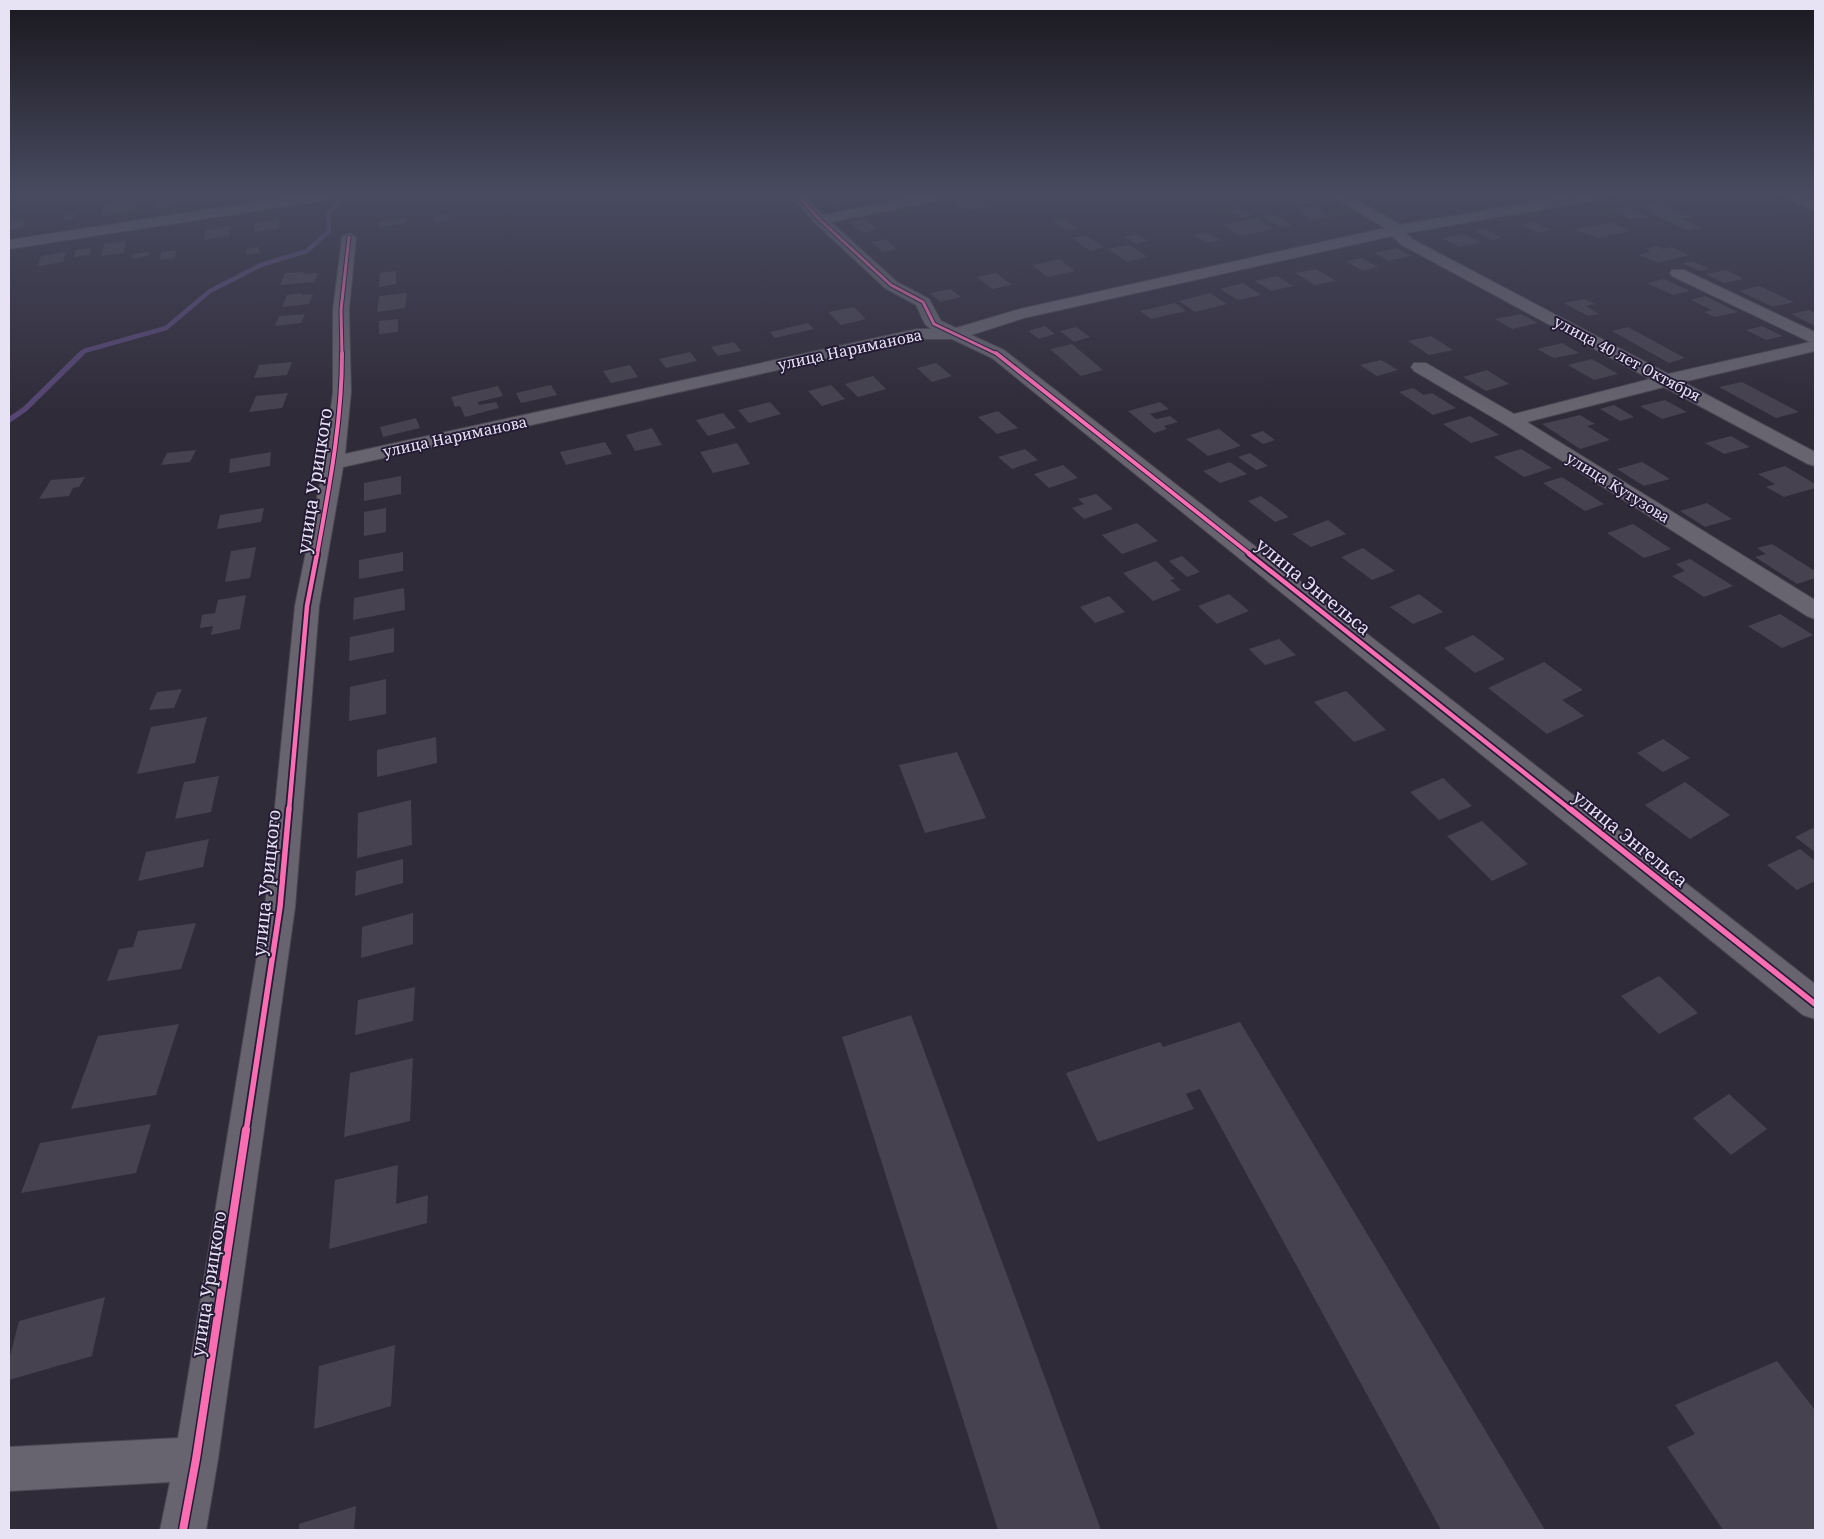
<svg xmlns="http://www.w3.org/2000/svg" width="1824" height="1539" font-family="'Noto Serif',serif">
  <style>
    .lines { fill: none; stroke-linecap: round; stroke-linejoin: round }
    .stream-far1 { stroke: #554673; stroke-width: 4.5 }
    .stream { stroke: #554673; stroke-width: 5.5 }
    .building { fill: #46424f }
    .minor-casing { stroke: #4a4652; stroke-width: 2 }
    .tertiary-casing { stroke: #4a4652; stroke-width: 2 }
    .minor { fill: #67646f; fill-rule: evenodd }
    .tertiary { fill: #67646f; fill-rule: evenodd }
    .cycleway-far4-casing { stroke: #241c34; stroke-width: 5 }
    .cycleway-far3-casing { stroke: #241c34; stroke-width: 6 }
    .cycleway-far2-casing { stroke: #241c34; stroke-width: 8 }
    .cycleway-far1-casing { stroke: #241c34; stroke-width: 9 }
    .cycleway-casing { stroke: #241c34; stroke-width: 11 }
    .cycleway-far4 { stroke: #f96db3; stroke-width: 3 }
    .cycleway-far3 { stroke: #f96db3; stroke-width: 4 }
    .cycleway-far2 { stroke: #f96db3; stroke-width: 4.5 }
    .cycleway-far1 { stroke: #f96db3; stroke-width: 5.5 }
    .cycleway { stroke: #f96db3; stroke-width: 8 }
    .labels { text-anchor: middle; stroke-width: 4; stroke-linejoin: round; paint-order: stroke }
    .far-street-label { font-size: 15px; fill: #e8e3f4; stroke: #241c34 }
    .street-label { font-size: 18px; fill: #e8e3f4; stroke: #241c34 }
  </style>
  <rect width="100%" height="100%" fill="#302b39"/>
  <g class="lines">
    <path class="stream-far1" d="M80 355 84 351 166 328 210 291 261 265 307 251 329 231 328 213 341 201 342 195"/>
    <path class="stream" d="M9 420 25 409 82 353"/>
  </g>
  <g class="building">
    <path d="M137 195 136 211 103 216 104 204 127 201 128 197Z"/>
    <path d="M210 195H234L235 198 210 201Z"/>
    <path d="M475 195H496L498 198 479 201Z"/>
    <path d="M829 195H846L854 202 833 206 822 197Z"/>
    <path d="M988 195H1008L1017 201 1001 205Z"/>
    <path d="M1733 195 1747 201 1728 205 1707 196Z"/>
    <path d="M177 197V206L154 210V201Z"/>
    <path d="M973 198 986 207 965 211 952 202Z"/>
    <path d="M1310 198 1317 202 1296 206 1289 202Z"/>
    <path d="M1660 202 1691 217 1681 218 1702 228 1688 231 1637 206Z"/>
    <path d="M1311 206 1330 216 1314 220 1295 210Z"/>
    <path d="M1239 207 1253 215 1241 217 1228 210Z"/>
    <path d="M1630 207 1648 217 1630 219 1613 209Z"/>
    <path d="M75 213 74 219 64 221 65 214Z"/>
    <path d="M446 214 450 220 436 223 432 217Z"/>
    <path d="M1275 215 1293 225 1281 228 1263 217Z"/>
    <path d="M406 218 407 223 379 227 378 222Z"/>
    <path d="M864 218 877 229 862 233 849 222Z"/>
    <path d="M1256 218 1274 229 1240 236 1222 225Z"/>
    <path d="M25 219 23 227 9 230V221Z"/>
    <path d="M279 219V228L254 232V223Z"/>
    <path d="M1063 219 1078 228 1067 231 1052 221Z"/>
    <path d="M1534 222 1552 230 1538 233 1521 225Z"/>
    <path d="M1611 222 1631 231 1599 238 1574 230Z"/>
    <path d="M230 226 229 236 204 240 205 230Z"/>
    <path d="M1485 229 1502 238 1492 240 1475 231Z"/>
    <path d="M1206 232 1221 240 1207 243 1193 235Z"/>
    <path d="M1137 234 1148 241 1136 244 1125 237Z"/>
    <path d="M1464 234 1481 243 1459 247 1442 238Z"/>
    <path d="M1085 235 1104 247 1090 251 1072 238Z"/>
    <path d="M885 239 897 249 883 252 871 242Z"/>
    <path d="M126 241 124 253 101 256 104 244Z"/>
    <path d="M1129 245 1148 257 1127 262 1108 249Z"/>
    <path d="M1658 246 1663 249 1671 247 1689 255 1658 263 1639 255 1651 252 1646 249Z"/>
    <path d="M259 247V253L246 255 247 248Z"/>
    <path d="M91 248 90 255 74 257 76 250Z"/>
    <path d="M1397 248 1411 256 1388 261 1374 253Z"/>
    <path d="M176 250 175 258 160 260 161 252Z"/>
    <path d="M66 252 63 262 38 266 41 256Z"/>
    <path d="M149 252 148 256 132 259 133 254Z"/>
    <path d="M1362 258 1378 267 1362 271 1346 261Z"/>
    <path d="M1059 259 1075 271 1048 277 1032 265Z"/>
    <path d="M1692 261 1709 269 1699 271 1683 263Z"/>
    <path d="M1316 269 1336 281 1315 285 1295 273Z"/>
    <path d="M1726 270 1744 279 1724 283 1706 274Z"/>
    <path d="M396 271V284L379 287 380 273Z"/>
    <path d="M304 272 303 274 318 273 314 282 280 285 285 273Z"/>
    <path d="M996 273 1012 285 992 289 977 277Z"/>
    <path d="M1277 276 1293 286 1271 291 1255 281Z"/>
    <path d="M1664 279 1690 291 1673 295 1647 283Z"/>
    <path d="M1243 283 1261 295 1238 300 1220 289Z"/>
    <path d="M1759 286 1794 302 1773 307 1739 291Z"/>
    <path d="M951 289 961 297 940 302 930 293Z"/>
    <path d="M302 293 301 295 313 294 309 304 282 307 287 295Z"/>
    <path d="M407 293 405 308 377 312 379 296Z"/>
    <path d="M1210 293 1227 304 1195 312 1179 301Z"/>
    <path d="M1705 296 1738 312 1715 317 1704 312 1712 310 1691 300Z"/>
    <path d="M1584 299 1595 304 1586 306 1599 314 1588 316 1564 303Z"/>
    <path d="M1175 303 1186 311 1151 319 1140 311Z"/>
    <path d="M854 307 866 319 841 325 828 312Z"/>
    <path d="M1809 310 1815 313V326L1791 314Z"/>
    <path d="M305 314 301 323 275 326 279 316Z"/>
    <path d="M1521 314 1538 323 1512 329 1495 319Z"/>
    <path d="M398 319V332L379 334V321Z"/>
    <path d="M808 323 814 329 775 338 770 332Z"/>
    <path d="M1045 326 1055 334 1039 339 1028 331Z"/>
    <path d="M1762 326 1782 336 1766 340 1746 330Z"/>
    <path d="M1076 327 1090 337 1074 342 1060 331Z"/>
    <path d="M1628 327 1685 358 1669 363 1612 331Z"/>
    <path d="M1431 336 1453 350 1429 355 1408 341Z"/>
    <path d="M734 342 741 351 718 356 711 347Z"/>
    <path d="M1562 343 1579 353 1554 358 1537 349Z"/>
    <path d="M1072 344 1103 370 1081 376 1050 349Z"/>
    <path d="M690 352 697 361 666 368 659 359Z"/>
    <path d="M1592 359 1618 374 1594 380 1568 365Z"/>
    <path d="M1381 360 1398 370 1377 376 1360 365Z"/>
    <path d="M292 362 287 375 254 378 259 365Z"/>
    <path d="M936 363 952 376 932 382 917 368Z"/>
    <path d="M630 365 638 377 611 383 603 371Z"/>
    <path d="M1487 370 1509 384 1486 391 1463 377Z"/>
    <path d="M873 376 886 389 858 397 845 384Z"/>
    <path d="M1742 382 1799 412 1776 418 1719 387Z"/>
    <path d="M551 385 557 395 521 403 516 393Z"/>
    <path d="M831 385 845 399 822 406 808 391Z"/>
    <path d="M498 386 503 396 478 402 479 405 496 402 499 408 465 417 460 406 455 407 451 397Z"/>
    <path d="M1413 388 1424 395 1432 393 1456 408 1433 415 1399 392Z"/>
    <path d="M288 393 282 408 249 412 256 396Z"/>
    <path d="M1665 400 1687 412 1662 419 1640 406Z"/>
    <path d="M770 402 781 414 749 423 738 410Z"/>
    <path d="M1160 402 1169 409 1150 414 1156 419 1170 416 1178 422 1164 426 1167 429 1154 433 1128 411Z"/>
    <path d="M1614 405 1634 417 1620 421 1600 409Z"/>
    <path d="M998 411 1018 428 997 434 978 417Z"/>
    <path d="M723 413 736 428 708 436 696 420Z"/>
    <path d="M1580 415 1595 424 1587 426 1610 440 1580 449 1542 424Z"/>
    <path d="M1470 416 1499 435 1471 443 1443 424Z"/>
    <path d="M416 418 420 428 383 437 380 427Z"/>
    <path d="M652 428 662 445 635 451 626 435Z"/>
    <path d="M1219 429 1241 446 1208 456 1186 439Z"/>
    <path d="M1263 431 1275 440 1263 444 1250 435Z"/>
    <path d="M1731 436 1750 447 1724 454 1705 443Z"/>
    <path d="M605 442 612 454 566 465 560 452Z"/>
    <path d="M737 443 750 464 713 473 700 452Z"/>
    <path d="M1025 449 1038 460 1012 469 998 457Z"/>
    <path d="M1521 449 1552 468 1524 477 1494 457Z"/>
    <path d="M196 450 190 462 161 465 167 453Z"/>
    <path d="M271 452 270 466 229 473 230 459Z"/>
    <path d="M1250 453 1268 466 1256 470 1238 457Z"/>
    <path d="M1230 462 1247 474 1220 483 1203 471Z"/>
    <path d="M1642 462 1670 479 1644 486 1617 469Z"/>
    <path d="M1063 465 1078 478 1049 488 1034 474Z"/>
    <path d="M1785 466 1815 484V488L1784 497 1766 487 1775 484 1758 474Z"/>
    <path d="M401 476V494L364 501V483Z"/>
    <path d="M85 477 79 487 73 488 69 496 39 499 51 480Z"/>
    <path d="M1562 477 1604 504 1585 511 1543 483Z"/>
    <path d="M1096 494 1113 509 1084 519 1072 508 1084 504 1078 499Z"/>
    <path d="M1261 496 1289 517 1275 522 1248 501Z"/>
    <path d="M1707 503 1732 519 1705 527 1680 511Z"/>
    <path d="M264 508 261 522 217 529 220 515Z"/>
    <path d="M386 508V532L364 536V512Z"/>
    <path d="M1328 520 1346 534 1311 547 1292 534Z"/>
    <path d="M1137 523 1158 541 1122 554 1102 535Z"/>
    <path d="M1633 524 1671 549 1644 558 1607 533Z"/>
    <path d="M1772 544 1815 571V578L1797 584 1755 557 1766 554 1757 548Z"/>
    <path d="M256 547 250 578 225 582 231 551Z"/>
    <path d="M1363 548 1395 571 1372 580 1341 557Z"/>
    <path d="M403 552V571L359 579V560Z"/>
    <path d="M1182 556 1200 572 1187 577 1169 561Z"/>
    <path d="M1690 559 1733 586 1704 597 1672 576 1685 571 1676 564Z"/>
    <path d="M1156 561 1175 579 1170 580 1181 590 1153 601 1123 573Z"/>
    <path d="M404 588 405 610 353 620 354 598Z"/>
    <path d="M1229 594 1249 611 1217 624 1198 606Z"/>
    <path d="M1419 594 1443 612 1413 624 1390 607Z"/>
    <path d="M246 595 240 629 211 635 213 626 200 628 202 615 215 613 218 600Z"/>
    <path d="M1109 596 1125 612 1095 623 1080 607Z"/>
    <path d="M1780 614 1813 635 1782 648 1748 626Z"/>
    <path d="M394 628V652L349 661 350 637Z"/>
    <path d="M1473 635 1505 659 1475 673 1444 648Z"/>
    <path d="M1279 639 1296 655 1265 665 1249 649Z"/>
    <path d="M1544 662 1583 690 1562 700 1584 716 1547 734 1488 688Z"/>
    <path d="M386 679V714L349 721 350 687Z"/>
    <path d="M182 689 174 708 149 710 157 692Z"/>
    <path d="M1346 691 1386 730 1354 742 1314 702Z"/>
    <path d="M207 717 195 763 137 774 151 727Z"/>
    <path d="M436 737 437 763 377 777V750Z"/>
    <path d="M1663 739 1690 758 1663 772 1637 753Z"/>
    <path d="M957 752 986 818 925 833 899 765Z"/>
    <path d="M219 776 211 812 175 819 184 782Z"/>
    <path d="M1443 778 1472 806 1439 820 1410 792Z"/>
    <path d="M1685 782 1730 815 1690 839 1645 805Z"/>
    <path d="M411 800 412 845 357 858 358 813Z"/>
    <path d="M1482 821 1528 864 1492 881 1447 836Z"/>
    <path d="M1815 827V852L1795 837Z"/>
    <path d="M209 839 203 867 138 881 146 852Z"/>
    <path d="M1800 849 1815 861V881L1797 890 1767 865Z"/>
    <path d="M403 859V883L355 896 356 871Z"/>
    <path d="M413 913V944L361 958 362 927Z"/>
    <path d="M196 923 181 969 107 981 119 949 133 947 138 931Z"/>
    <path d="M1659 976 1698 1013 1659 1034 1621 996Z"/>
    <path d="M415 987 413 1021 355 1035 358 1000Z"/>
    <path d="M911 1015 1101 1530H998L842 1037Z"/>
    <path d="M1240 1022 1545 1530H1441L1200 1089 1186 1094 1194 1109 1098 1142 1066 1073 1160 1042 1163 1047Z"/>
    <path d="M179 1024 156 1095 71 1109 98 1036Z"/>
    <path d="M413 1058 410 1121 344 1137 350 1073Z"/>
    <path d="M1729 1094 1767 1129 1731 1155 1693 1118Z"/>
    <path d="M151 1124 136 1173 21 1193 40 1143Z"/>
    <path d="M398 1165 396 1204 428 1195 427 1223 329 1249 335 1180Z"/>
    <path d="M105 1297 92 1356 9 1380V1360L19 1321Z"/>
    <path d="M395 1345 391 1406 314 1429 319 1366Z"/>
    <path d="M1777 1361 1815 1410V1530H1723L1667 1447 1695 1434 1675 1405Z"/>
    <path d="M356 1506 354 1530H299V1524Z"/>
  </g>
  <g class="lines">
    <g class="minor-casing">
      <g id="minor">
        <path d="M304 195H341L334 199 9 249V240Z"/>
        <path d="M790 195H805L823 215 922 195H952L945 199 831 222 897 282 929 299 941 321 956 328 1020 309 1385 228 1330 195H1348L1393 220 1399 225 1574 195H1608L1601 199 1406 233 1412 239 1668 374 1810 342 1672 276 1670 273 1672 270H1684L1815 332V351L1683 382 1815 452V466L1808 464 1664 387 1527 422 1815 600V619L1807 616 1504 424 1414 371 1411 367 1414 363H1426L1514 414 1650 379 1402 245 1392 236 1024 318 971 335 1004 350 1815 984V1019L1803 1015 992 358 952 339H917L343 467 319 606 295 907 218 1459 206 1530H160L170 1482 9 1491V1447L178 1438 265 907 295 606 324 463 333 392V310L342 237 349 233 356 237 349 310 351 392 345 454 917 329H931L925 324 916 305 885 288 815 223Z"/>
      </g>
    </g>
    <g class="tertiary-casing">
      <path id="tertiary" d="M1778 195H1799L1815 202V211Z"/>
    </g>
    <use href="#minor" class="minor"/>
    <use href="#tertiary" class="tertiary"/>
    <g class="cycleway-far4-casing">
      <g id="cycleway-far4">
        <path d="M797 195 820 220 891 285 923 302 934 324 999 355"/>
        <path d="M342 355 341 310 349 237"/>
      </g>
    </g>
    <g class="cycleway-far3-casing">
      <g id="cycleway-far3">
        <path d="M996 353 1251 555"/>
        <path d="M317 555C329 488 342 422 342 353"/>
      </g>
    </g>
    <g class="cycleway-far2-casing">
      <g id="cycleway-far2">
        <path d="M1249 554 1571 810"/>
        <path d="M289 810 307 606 317 554"/>
      </g>
    </g>
    <g class="cycleway-far1-casing">
      <g id="cycleway-far1">
        <path d="M1569 808 1815 1004"/>
        <path d="M246 1132 280 907 289 808"/>
      </g>
    </g>
    <g class="cycleway-casing">
      <path id="cycleway" d="M183 1530 196 1459 246 1130"/>
    </g>
    <use href="#cycleway-far4" class="cycleway-far4"/>
    <use href="#cycleway-far3" class="cycleway-far3"/>
    <use href="#cycleway-far2" class="cycleway-far2"/>
    <use href="#cycleway-far1" class="cycleway-far1"/>
    <use href="#cycleway" class="cycleway"/>
  </g>
  <linearGradient id="sky" x2="0" y2="1"><stop stop-color="#1a181f"/><stop offset="0.47" stop-color="#484a5f"/><stop offset="1" stop-color="#484a5f" stop-opacity="0"/></linearGradient>
  <rect width="1824" height="411" fill="url(#sky)"/>
  <g class="labels">
    <g class="far-street-label">
      <text transform="translate(850 350) rotate(-12)" y="5">улица Нариманова</text>
      <text transform="translate(1627 359) rotate(28)" y="5">улица 40 лет Октября</text>
      <text transform="translate(455 437) rotate(-12)" y="5">улица Нариманова</text>
      <text transform="translate(1618 488) rotate(32)" y="5">улица Кутузова</text>
    </g>
    <g class="street-label">
      <text transform="translate(315 481) rotate(-81)" y="6">улица Урицкого</text>
      <text transform="translate(1313 587) rotate(39)" y="6">улица Энгельса</text>
      <text transform="translate(1630 839) rotate(39)" y="6">улица Энгельса</text>
      <text transform="translate(267 883) rotate(-84)" y="6">улица Урицкого</text>
      <text transform="translate(209 1284) rotate(-81)" y="6">улица Урицкого</text>
    </g>
  </g>
  <rect width="1824" height="1539" fill="none" stroke="#e8e3f4" stroke-width="20"/>
</svg>
